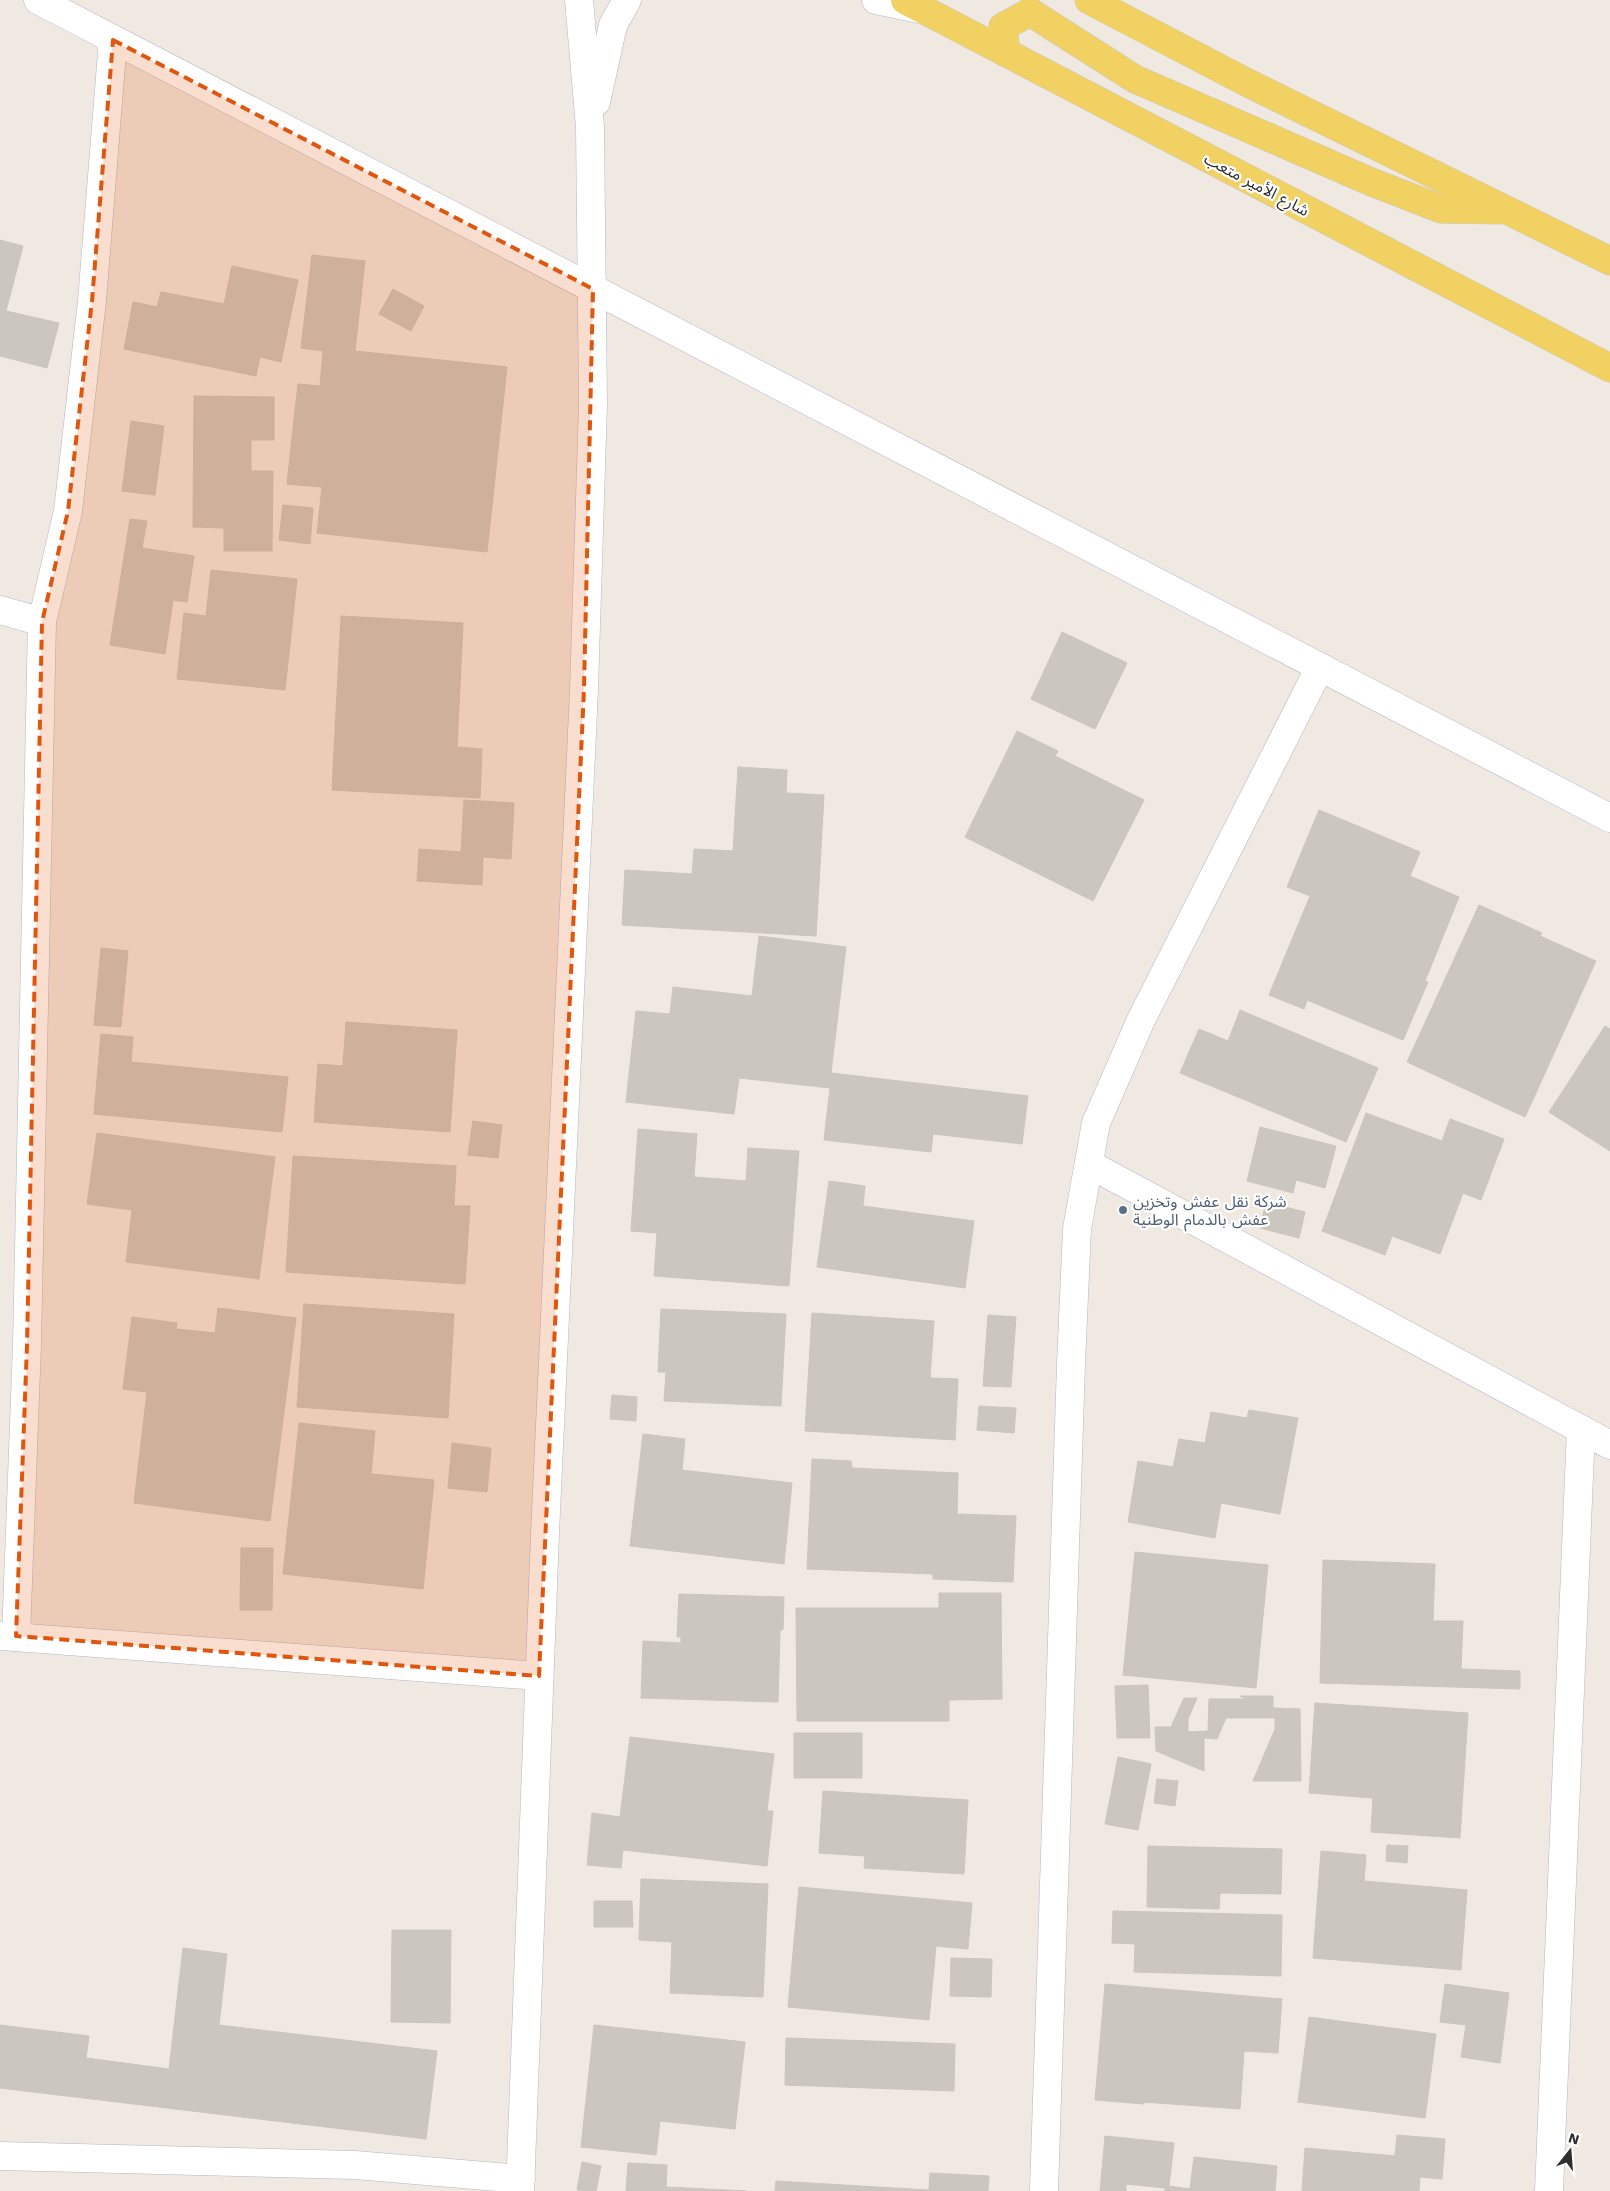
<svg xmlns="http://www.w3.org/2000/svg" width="1610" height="2191" font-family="'Work Sans','Noto Sans Arabic',sans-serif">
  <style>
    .building { fill: #cbc7bf; stroke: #cbc5ba }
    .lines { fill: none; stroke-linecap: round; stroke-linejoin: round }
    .minor-casing { stroke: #b4b7c1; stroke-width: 29 }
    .primary-casing { stroke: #c9c9c9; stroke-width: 29 }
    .minor { stroke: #fff; stroke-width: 28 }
    .primary { stroke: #f2d163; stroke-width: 28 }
    .marked { fill: #df570e; fill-opacity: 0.2; stroke: #df570e; stroke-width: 4; stroke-dasharray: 10 6; stroke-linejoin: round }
    .service-dot { fill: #5c6f8a; stroke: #fff; stroke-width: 2 }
    .labels { text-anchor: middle; stroke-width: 4.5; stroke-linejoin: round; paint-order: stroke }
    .street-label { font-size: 16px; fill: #2e2e2e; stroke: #fff }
    .service-label { font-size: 16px; fill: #4e5e75; stroke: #fff; text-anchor: start }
  </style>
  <rect width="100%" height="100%" fill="#efe9e1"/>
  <g class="building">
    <path d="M0 240 23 246 6 311 59 323 47 368 0 356Z"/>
    <path d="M312 255 365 261 355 351 507 367 487 552 317 533 322 487 287 484 298 384 320 386 323 351 301 348Z"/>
    <path d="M232 266 298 280 281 362 260 357 256 376 124 349 133 302 157 307 161 292 224 304Z"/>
    <path d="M393 289 424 306 411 331 379 314Z"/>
    <path d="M194 396 274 397V440H251V471H273L272 551H224V528L193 527Z"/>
    <path d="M131 421 164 426 155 495 122 491Z"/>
    <path d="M283 505 313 508 310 544 279 540Z"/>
    <path d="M130 519 147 521 142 548 194 556 187 602 173 600 165 654 110 645Z"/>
    <path d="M211 570 297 579 285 690 177 679 184 613 206 616Z"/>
    <path d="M341 616 463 623 457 747 482 749 480 798 332 790Z"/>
    <path d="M1062 632 1127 663 1095 729 1031 699Z"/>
    <path d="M1017 731 1058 751 1055 756 1144 800 1093 901 965 837Z"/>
    <path d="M738 767 787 770 786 793 824 795 816 936 622 925 625 870 692 874 694 849 733 851Z"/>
    <path d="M464 800 514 803 511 859 483 857 482 885 417 881 419 849 461 852Z"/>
    <path d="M1319 810 1420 852 1410 876 1459 897 1425 981 1428 982 1403 1040 1307 1000 1304 1009 1269 995 1310 896 1287 887Z"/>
    <path d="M1479 905 1542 933 1540 936 1596 961 1525 1117 1407 1062Z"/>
    <path d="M759 936 846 947 831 1073 1028 1096 1022 1144 933 1134 931 1152 824 1140 830 1088 739 1078 734 1114 626 1102 636 1011 670 1014 673 987 752 996Z"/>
    <path d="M101 948 128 951 121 1027 94 1025Z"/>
    <path d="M1240 1010 1378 1068 1346 1142 1180 1073 1199 1029 1228 1041Z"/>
    <path d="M346 1022 457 1030 450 1132 314 1122 318 1064 343 1066Z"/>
    <path d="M1605 1026 1610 1029V1151L1549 1112Z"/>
    <path d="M101 1034 133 1037 131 1062 288 1077 282 1132 94 1114Z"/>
    <path d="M1366 1113 1442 1141 1450 1119 1504 1139 1481 1200 1463 1193 1440 1254 1392 1236 1385 1255 1322 1231Z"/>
    <path d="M473 1121 502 1125 498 1158 468 1155Z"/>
    <path d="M1260 1127 1336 1146 1325 1188 1296 1180 1293 1193 1247 1181Z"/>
    <path d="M638 1129 697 1134 694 1177 746 1181 748 1148 799 1151 789 1286 654 1276 657 1233 631 1231Z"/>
    <path d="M97 1133 275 1157 259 1279 126 1262 132 1210 87 1204Z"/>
    <path d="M293 1156 456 1166 454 1206H470L465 1284 286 1272Z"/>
    <path d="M829 1181 865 1186 863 1206 974 1221 965 1288 817 1267Z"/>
    <path d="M1266 1202 1305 1212 1299 1238 1260 1228Z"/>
    <path d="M304 1304 454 1314 448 1418 297 1407Z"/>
    <path d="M218 1308 296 1318 270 1521 134 1503 147 1392 123 1389 132 1317 177 1323 176 1329 215 1333Z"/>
    <path d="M661 1309 786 1314 781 1406 664 1401 666 1372H658Z"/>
    <path d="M812 1313 934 1321 930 1378 958 1379 955 1440 805 1431Z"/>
    <path d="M988 1315 1016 1317 1011 1387 983 1386Z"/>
    <path d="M612 1395 637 1397 636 1421 610 1419Z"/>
    <path d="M979 1406 1016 1408 1014 1433 977 1430Z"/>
    <path d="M1249 1410 1298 1418 1280 1514 1221 1503 1215 1538 1128 1522 1138 1461 1173 1467 1179 1439 1205 1443 1211 1412 1247 1418Z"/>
    <path d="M299 1423 375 1431 371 1474 434 1480 423 1589 283 1574Z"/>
    <path d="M643 1434 685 1439 682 1470 792 1483 784 1564 630 1546Z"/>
    <path d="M452 1443 491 1448 487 1492 448 1488Z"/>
    <path d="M812 1459 851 1461 852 1468 958 1473 957 1514 1016 1516 1013 1582 933 1579V1574L807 1569Z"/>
    <path d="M241 1548H273L272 1610H240Z"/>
    <path d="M1135 1552 1268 1565 1256 1688 1123 1675Z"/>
    <path d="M1323 1560 1435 1564 1433 1621H1463L1461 1669 1520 1671V1689L1320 1683Z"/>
    <path d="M939 1593H1001L1002 1699 949 1700V1721H797L796 1608H939Z"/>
    <path d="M679 1594 784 1597 783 1630H780L778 1702 641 1698 643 1641 681 1643V1637H677Z"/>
    <path d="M1148 1685 1150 1738H1117L1115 1686Z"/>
    <path d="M1240 1696H1273V1708L1300 1709 1301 1781H1253L1275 1729V1718H1226L1217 1739 1204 1738V1771L1156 1751 1155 1727H1171L1184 1698H1197L1188 1719V1732L1208 1731 1209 1699H1247Z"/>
    <path d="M1315 1703 1468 1713 1460 1838 1371 1832 1373 1798 1309 1793Z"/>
    <rect x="794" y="1733" width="68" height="45"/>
    <path d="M630 1737 774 1754 767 1811H773L767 1866 623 1850 621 1868 587 1865 592 1813 620 1817Z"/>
    <path d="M1118 1757 1151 1764 1138 1830 1105 1824Z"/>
    <path d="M1157 1779 1178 1781 1175 1806 1154 1803Z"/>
    <path d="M823 1791 968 1800 964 1874 864 1868 865 1856 819 1853Z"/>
    <path d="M1387 1845 1408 1846 1407 1863 1386 1861Z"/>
    <path d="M1148 1846 1282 1849 1281 1894 1220 1893 1219 1909 1147 1907Z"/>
    <path d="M1321 1851 1366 1855 1364 1881 1467 1890 1461 1970 1313 1958Z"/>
    <path d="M641 1879 768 1884 763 1997 670 1993 672 1942 639 1940Z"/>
    <path d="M799 1887 972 1903 968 1949 936 1946 929 2020 788 2007Z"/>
    <path d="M594 1901H632L633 1927H594Z"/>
    <path d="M1113 1911 1282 1915 1281 1976 1134 1972 1135 1944 1112 1943Z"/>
    <path d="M392 1930H451L450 2023 391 2022Z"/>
    <path d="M183 1948 227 1954 219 2025 437 2051 426 2139 0 2088V2025L89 2036 86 2058 169 2069Z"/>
    <path d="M951 1958 992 1959 991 1997 950 1996Z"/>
    <path d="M1105 1984 1282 1999 1278 2053 1244 2051 1240 2109 1144 2102V2104L1095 2100Z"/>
    <path d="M1445 1984 1509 1993 1500 2063 1461 2057 1466 2025 1440 2022Z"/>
    <path d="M1309 2017 1436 2034 1425 2118 1298 2102Z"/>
    <path d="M594 2025 745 2042 735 2129 660 2121 656 2155 581 2147Z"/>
    <path d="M786 2038 955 2044 954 2091 785 2085Z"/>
    <path d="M1397 2135 1445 2139 1442 2179 1420 2177 1419 2191H1302L1305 2148 1395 2156Z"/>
    <path d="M1105 2136 1174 2143 1169 2186 1190 2189 1194 2157 1277 2166 1275 2191H1165V2188L1126 2184V2191H1100Z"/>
    <path d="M582 2162 601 2166 596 2191 577 2190Z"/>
    <path d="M628 2163 667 2165 666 2187 746 2191H626Z"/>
    <path d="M930 2173 989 2176 988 2191H775L776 2181 929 2190Z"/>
  </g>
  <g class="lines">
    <g class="minor-casing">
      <g id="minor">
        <path d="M38 0 1610 818"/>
        <path d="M876 0 924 10"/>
        <path d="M596 102 613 25 627 0"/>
        <path d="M0 610 42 622"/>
        <path d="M1089 1164 1610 1445"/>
        <path d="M0 1636 539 1676"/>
        <path d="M16 1636 27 1345 42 622 68 511 92 301 113 40"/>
        <path d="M0 2156 355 2165 521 2179"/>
        <path d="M520 2191 545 1533 584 689 593 404 590 127 579 0"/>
        <path d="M1044 2191 1071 1364 1077 1229 1096 1123 1141 1020 1320 667"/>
        <path d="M1549 2191 1581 1429"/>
      </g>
    </g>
    <g class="primary-casing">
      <g id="primary">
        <path d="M905 0 1610 368"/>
        <path d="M1089 0 1246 82 1610 261"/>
        <path d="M1006 53 1003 27 1030 12 1135 79 1369 181 1441 209 1498 210"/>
      </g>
    </g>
    <use href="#minor" class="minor"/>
    <use href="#primary" class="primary"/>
  </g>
  <path class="marked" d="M113 40 593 289 584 689 539 1676 16 1636 27 1345 42 622 68 511 92 301Z"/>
  <circle class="service-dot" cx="1123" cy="1210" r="5"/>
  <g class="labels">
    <g class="street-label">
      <text transform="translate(1257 184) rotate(28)" y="6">شارع الأمير متعب</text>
    </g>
    <g class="service-label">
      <text x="1133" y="1207">شركة نقل عفش وتخزين<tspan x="1133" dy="18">عفش بالدمام الوطنية</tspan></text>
    </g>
  </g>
  <g transform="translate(1570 2151) rotate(17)" stroke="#ffffff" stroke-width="4" paint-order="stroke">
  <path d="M0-4L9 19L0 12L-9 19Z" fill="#2e2e2e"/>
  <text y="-8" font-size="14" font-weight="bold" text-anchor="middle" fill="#2e2e2e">N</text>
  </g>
</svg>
